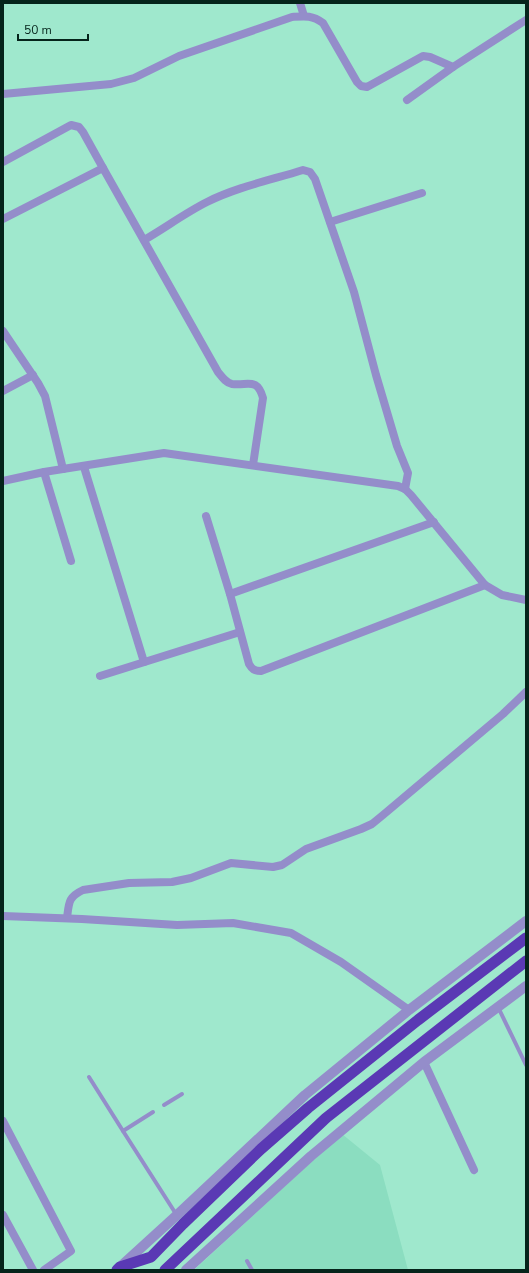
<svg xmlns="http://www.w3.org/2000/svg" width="529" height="1273" font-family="'Nunito Sans',sans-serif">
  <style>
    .built { fill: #8bddc0 }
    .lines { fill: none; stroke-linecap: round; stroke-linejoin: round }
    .service { stroke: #948dca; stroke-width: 4 }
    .minor { stroke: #948dca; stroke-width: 8 }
    .tertiary { stroke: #948dca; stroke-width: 10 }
    .trunk { stroke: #5a39b4; stroke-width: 11 }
  </style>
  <rect width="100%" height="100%" fill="#9fe8cd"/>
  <path class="built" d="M342 1134 380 1165 408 1270H194Z"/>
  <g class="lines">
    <g class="service">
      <path d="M498 1007 526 1065"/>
      <path d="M89 1077 123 1131"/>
      <path d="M164 1105 182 1094"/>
      <path d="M153 1112 123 1131 176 1214"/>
      <path d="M247 1261 252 1270"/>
    </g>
    <g class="minor">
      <path d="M300 3 304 16"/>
      <path d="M3 94 111 84 134 78 179 56 292 17C305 16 312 15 323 23L357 82 361 86 367 87 423 56 430 57 453 67 526 20"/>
      <path d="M407 100 453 67"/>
      <path d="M3 162 71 125 79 127 83 132 103 168"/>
      <path d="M3 219 103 168 218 372C222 377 226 383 232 384 248 386 257 377 263 398L253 465"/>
      <path d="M330 222 422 193"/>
      <path d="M144 240C165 228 185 213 207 202 237 187 271 180 303 170L310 172 315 179 354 292 376 375 397 446 408 473 405 489"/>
      <path d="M3 331 38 383 45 396 63 469"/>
      <path d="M3 391 33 375"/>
      <path d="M84 467 144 662"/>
      <path d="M44 472 71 561"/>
      <path d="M3 481 44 472 164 453 398 486 405 489 411 495 485 585 502 595 526 600"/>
      <path d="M206 516 230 594 249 664C252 669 254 671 261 671L485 585"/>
      <path d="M230 594 434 522"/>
      <path d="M100 676 240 632"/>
      <path d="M3 916 82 919 177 925 233 923 291 933 341 962 409 1010"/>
      <path d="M67 918C69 903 68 897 83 890L129 883 172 882 191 878 231 863 273 867 282 865 306 849 361 829 372 824 383 815 503 714 526 692"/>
      <path d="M424 1062 474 1170"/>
      <path d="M3 1121 71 1251 44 1270"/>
      <path d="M3 1215 33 1270"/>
    </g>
    <g class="tertiary">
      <path d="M120 1267 177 1215 305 1095 409 1010 526 921"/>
      <path d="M186 1270 311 1156 424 1062 526 986"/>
    </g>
    <g class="trunk">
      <path d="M117 1270 120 1267 151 1257 183 1224 261 1149 308 1108 418 1020 526 938"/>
      <path d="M165 1270 326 1118 526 961"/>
    </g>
  </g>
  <rect width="529" height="1273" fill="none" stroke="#05241b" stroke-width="8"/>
  <path d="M18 34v6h70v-6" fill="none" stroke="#05241b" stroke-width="2"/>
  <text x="24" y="34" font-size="12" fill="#05241b" stroke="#9fe8cd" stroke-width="3" paint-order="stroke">50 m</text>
</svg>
